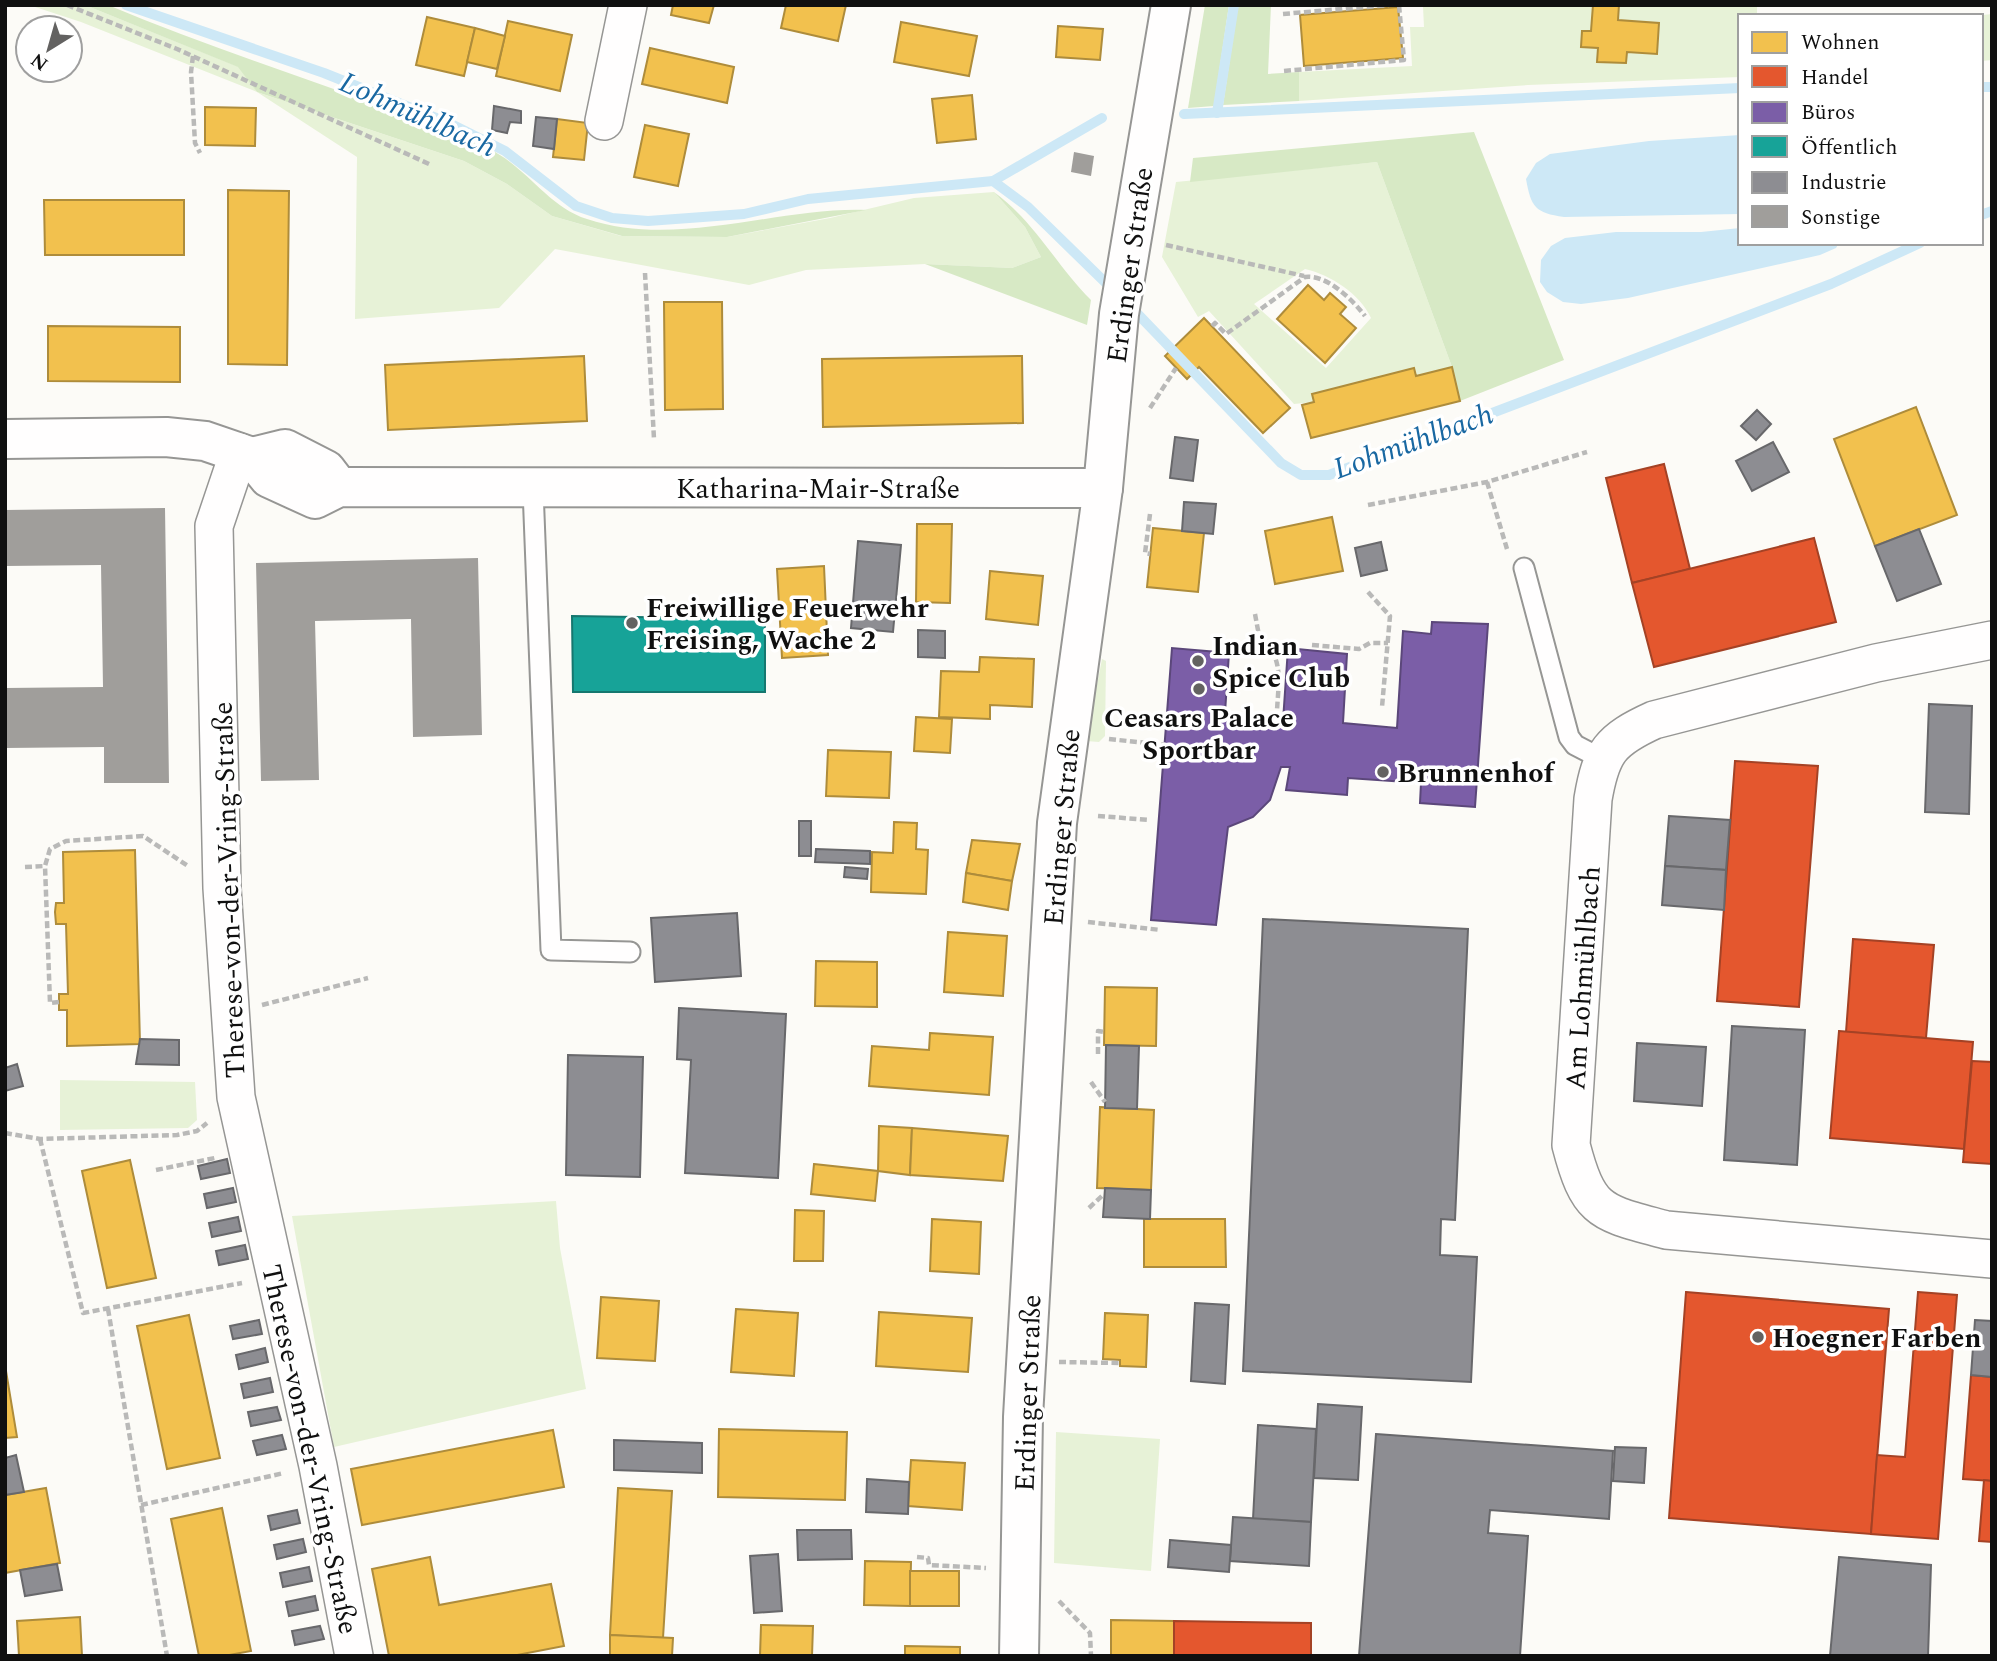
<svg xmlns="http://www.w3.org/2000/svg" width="1997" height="1661" font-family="Spectral,serif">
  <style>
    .green { fill: #e7f2d7; fill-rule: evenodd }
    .forest { fill: #d7e9c5 }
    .water { fill: #cde8f6 }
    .homes { fill: #f2c14e; stroke: #ae8c3b; stroke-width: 2 }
    .shops { fill: #e4572e; stroke: #a44225; stroke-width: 2 }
    .offices { fill: #7b5ea7; stroke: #5b477a; stroke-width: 2 }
    .public { fill: #17a398; stroke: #15776f; stroke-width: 2 }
    .industry { fill: #8d8d92; stroke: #68686b; stroke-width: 2 }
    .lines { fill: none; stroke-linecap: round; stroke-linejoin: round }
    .stream { stroke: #cde8f6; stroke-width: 10 }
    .building { fill: #a09e9b }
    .service-casing { stroke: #969694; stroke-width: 23 }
    .minor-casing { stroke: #969694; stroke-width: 40 }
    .tertiary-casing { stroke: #969694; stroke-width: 42 }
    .path { stroke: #b9b9b8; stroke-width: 4.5; stroke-dasharray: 7 3.5; stroke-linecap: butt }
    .service { stroke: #fffefe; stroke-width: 19 }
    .minor { stroke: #fffefe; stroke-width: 37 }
    .tertiary { stroke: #fffefe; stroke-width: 38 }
    .poi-dot { fill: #636261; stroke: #fff; stroke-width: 2.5 }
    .labels { text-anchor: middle; stroke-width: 7; stroke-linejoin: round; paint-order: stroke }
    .street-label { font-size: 28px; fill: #101010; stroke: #fff }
    .poi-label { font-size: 28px; font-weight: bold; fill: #101010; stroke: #fff; text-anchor: start }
    .water-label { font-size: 30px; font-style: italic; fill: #1968a2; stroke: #fff }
  </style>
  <rect width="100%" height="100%" fill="#fcfbf7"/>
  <g class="green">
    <path d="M29 5H85L239 67 257 92 464 161 507 184 552 216 621 236 727 237 830 218 914 198 994 192 1025 227 1041 257 1012 268 925 264 806 270 749 285 555 249 499 308 355 319 357 157 257 92 81 22Z"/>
    <path d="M1462 5H1757V16H1740V77L1528 85 1299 101V72L1412 66 1410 27H1424L1423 7Z"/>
    <path d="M1992 14V60L1981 61V16H1974Z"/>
    <path d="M1377 162 1452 367 1416 376 1413 368 1313 394 1314 402 1294 404 1209 311 1198 317 1162 257 1176 182ZM1305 269C1331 275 1360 294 1371 318L1326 368 1254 304Z"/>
    <path d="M1102 659 1106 661 1105 736 1099 742 1086 741Z"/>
    <path d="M60 1080 195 1082 197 1120 188 1128 60 1130Z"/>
    <path d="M556 1201 560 1248 586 1389 334 1447 292 1216Z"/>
    <path d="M1056 1432 1160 1439 1151 1571 1054 1563Z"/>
  </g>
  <g class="forest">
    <path d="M85 5H108C233 58 365 95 489 149 526 166 547 206 587 219 677 249 776 207 866 210L727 237 622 236 552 216 507 184 464 161 257 92 238 67Z"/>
    <path d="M1205 5H1229L1214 106 1188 108Z"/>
    <path d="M1238 5H1271L1268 74 1299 72V101L1223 105Z"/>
    <path d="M1474 132 1564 360 1460 401 1452 367 1377 162 1190 182 1193 158Z"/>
    <path d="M994 192C1036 223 1055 264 1091 300L1087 325 925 264 1012 268 1041 257 1025 227Z"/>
  </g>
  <g class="water">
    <path d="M1740 135V214L1564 217C1535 213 1531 207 1526 179L1536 163 1550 154 1649 141Z"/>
    <path d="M1740 228V243H1839L1836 248 1820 255 1628 298 1581 304 1563 302 1547 292 1540 282 1541 260 1551 246 1565 238 1616 232H1701Z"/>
  </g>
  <g class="homes">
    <path d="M673 5H714L709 23 671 15Z"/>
    <path d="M786 5H846L838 41 781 28Z"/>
    <path d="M1593 5H1619L1618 20 1659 23 1657 54 1627 52 1626 63 1597 62 1598 48 1581 47 1582 31H1591Z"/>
    <path d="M1398 7 1403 58 1304 66 1300 15Z"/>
    <path d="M427 17 475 28 464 76 416 65Z"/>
    <path d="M508 21 572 35 560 91 496 76Z"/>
    <path d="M901 22 977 36 969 76 894 62Z"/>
    <path d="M1058 26 1103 29 1100 60 1056 57Z"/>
    <path d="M475 28 505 36 497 69 467 62Z"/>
    <path d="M650 48 734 67 727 103 642 84Z"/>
    <path d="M972 95 976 139 937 143 932 99Z"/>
    <path d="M205 107 256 108 255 146 205 145Z"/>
    <path d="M557 119 588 123 584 160 553 157Z"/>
    <path d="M645 125 689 134 678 186 634 177Z"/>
    <path d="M228 190 289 191 287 365 228 364Z"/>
    <path d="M44 200H184V255H45Z"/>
    <path d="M1308 285 1324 300 1330 293 1346 307 1340 314 1356 328 1325 363 1277 319Z"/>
    <path d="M664 302H722L723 409 665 410Z"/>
    <path d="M1204 318 1290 408 1263 433 1199 367 1187 379 1165 356Z"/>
    <path d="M48 326 180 327V382L48 381Z"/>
    <path d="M584 356 587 421 388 430 385 365Z"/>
    <path d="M1022 356 1023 423 823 427 822 359Z"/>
    <path d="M1452 367 1460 401 1311 438 1302 405 1314 402 1312 394 1414 368 1416 376Z"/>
    <path d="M1916 407 1957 515 1875 546 1834 439Z"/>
    <path d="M1332 517 1343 571 1275 584 1265 531Z"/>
    <path d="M917 524H952L950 603 916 602Z"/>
    <path d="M1153 528 1204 533 1198 592 1147 587Z"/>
    <path d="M824 566 828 655 782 658 777 569Z"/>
    <path d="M990 571 1043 576 1038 625 986 619Z"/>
    <path d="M980 657 1034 659 1032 707 990 705V719L939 717 941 671 979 672Z"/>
    <path d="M916 717 952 719 950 753 914 751Z"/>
    <path d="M828 750 891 752 889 798 826 796Z"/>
    <path d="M894 822 917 823 916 849 928 850 926 894 871 892 872 852 893 853Z"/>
    <path d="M972 840 1020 844 1012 881 966 873Z"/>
    <path d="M135 850 140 1044 67 1046V1010H59V994H68L66 924H56L55 912 56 903H64L63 852Z"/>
    <path d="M966 873 1012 881 1008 910 963 902Z"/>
    <path d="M948 932 1007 936 1003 996 944 992Z"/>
    <path d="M816 961 877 962V1007L815 1006Z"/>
    <path d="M1105 987 1157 988 1156 1046 1104 1045Z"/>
    <path d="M930 1033 993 1037 989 1095 869 1086 872 1046 929 1050Z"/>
    <path d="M1100 1107 1154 1110 1151 1190 1097 1188Z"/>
    <path d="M879 1126 912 1128 910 1175 878 1171Z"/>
    <path d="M912 1128 1008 1136 1003 1181 910 1175Z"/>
    <path d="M130 1160 156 1278 107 1288 82 1171Z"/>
    <path d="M814 1164 878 1171 875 1201 811 1194Z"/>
    <path d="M795 1210 824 1211 823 1261H794Z"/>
    <path d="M932 1219 981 1222 979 1274 930 1271Z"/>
    <path d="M1144 1219H1225L1226 1267H1144Z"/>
    <path d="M601 1297 659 1301 655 1361 597 1358Z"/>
    <path d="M736 1309 798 1313 794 1376 731 1372Z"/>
    <path d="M879 1312 972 1318 968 1372 876 1366Z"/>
    <path d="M1105 1313 1148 1315 1146 1367 1120 1366V1360L1103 1359Z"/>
    <path d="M189 1315 220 1458 167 1469 137 1326Z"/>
    <path d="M5 1365 17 1437 5 1438Z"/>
    <path d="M719 1429 847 1432 845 1500 718 1497Z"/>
    <path d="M553 1430 564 1487 362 1525 351 1469Z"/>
    <path d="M911 1460 965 1463 962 1510 908 1506Z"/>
    <path d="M46 1488 60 1563 5 1573V1495Z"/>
    <path d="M618 1488 672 1491 663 1638 610 1635Z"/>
    <path d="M222 1508 251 1651 224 1656H199L171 1519Z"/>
    <path d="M430 1557 439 1605 551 1584 564 1646 512 1656H389L372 1569Z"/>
    <path d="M865 1561 911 1562 910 1606 864 1605Z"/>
    <rect x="910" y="1571" width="49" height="35"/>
    <path d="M80 1617 82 1656H19L17 1621Z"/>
    <path d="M1111 1620 1174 1621V1656H1111Z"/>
    <path d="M761 1625 813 1626 812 1656H760Z"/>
    <path d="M610 1635 673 1638 672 1656H610Z"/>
    <path d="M905 1646 960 1647V1656H905Z"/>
  </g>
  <g class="shops">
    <path d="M1664 464 1690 569 1632 583 1606 478Z"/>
    <path d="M1814 538 1836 622 1654 667 1632 583Z"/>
    <path d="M1735 761 1818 766 1799 1007 1717 1001Z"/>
    <path d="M1853 939 1934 945 1926 1038 1846 1032Z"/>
    <path d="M1839 1031 1973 1042 1964 1149 1830 1138Z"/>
    <path d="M1972 1061 1992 1062V1164L1963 1162Z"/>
    <path d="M1686 1292 1889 1309 1871 1534 1669 1518Z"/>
    <path d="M1918 1292 1957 1295 1938 1539 1871 1534 1877 1455 1905 1457Z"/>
    <path d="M1971 1375 1992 1377V1481L1963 1479Z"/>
    <path d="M1984 1480 1992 1481V1542L1979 1541Z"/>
    <path d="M1174 1621 1311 1623V1656H1174Z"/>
  </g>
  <path class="offices" d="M1432 622 1488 624 1475 807 1420 803 1421 783 1348 778 1347 795 1286 790 1290 767H1281L1270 800 1253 817 1228 827 1216 925 1151 920 1172 648 1229 653 1225 713 1283 721 1288 648 1347 654 1343 723 1397 728 1403 631 1431 634Z"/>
  <path class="public" d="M572 616 765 619V692H573Z"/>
  <g class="industry">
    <path d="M494 106 521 111V123L510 122 507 133 492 130Z"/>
    <path d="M536 117 557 119 554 149 533 146Z"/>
    <path d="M1757 410 1771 424 1756 440 1741 426Z"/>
    <path d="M1175 437 1198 440 1193 481 1170 478Z"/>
    <path d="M1773 442 1789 472 1752 491 1736 461Z"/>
    <path d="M1184 502 1216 504 1213 534 1182 531Z"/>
    <path d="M1919 529 1941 584 1897 601 1875 546Z"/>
    <path d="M858 541 901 545 893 632 851 628Z"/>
    <path d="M1381 542 1387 570 1361 576 1355 548Z"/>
    <path d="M918 630 945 631V658L918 657Z"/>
    <path d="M1929 704 1972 706 1969 814 1925 812Z"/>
    <path d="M1669 816 1730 820 1726 870 1665 866Z"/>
    <rect x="799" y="821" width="12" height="35"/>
    <path d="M816 849 870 851V864L815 862Z"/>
    <path d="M1665 866 1726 870 1724 910 1662 905Z"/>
    <path d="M845 867 868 869 867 879 844 877Z"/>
    <path d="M737 913 741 976 655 982 651 918Z"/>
    <path d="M1263 919 1468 929 1455 1220 1441 1219 1440 1255 1477 1257 1471 1382 1243 1371Z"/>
    <path d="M679 1008 786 1014 778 1178 685 1173 691 1060 677 1059Z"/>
    <path d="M1732 1026 1805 1030 1797 1165 1724 1160Z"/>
    <path d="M140 1039 179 1040V1065L136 1064Z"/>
    <path d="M1637 1043 1706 1047 1702 1106 1634 1101Z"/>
    <path d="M1106 1045 1139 1046 1137 1109 1105 1108Z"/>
    <path d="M568 1055 643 1057 640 1177 566 1175Z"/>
    <path d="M17 1064 23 1086 5 1091V1068Z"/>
    <path d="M227 1159 230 1173 201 1179 198 1166Z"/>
    <path d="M233 1188 236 1202 207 1208 204 1194Z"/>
    <path d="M1105 1188 1151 1190 1150 1219 1103 1217Z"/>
    <path d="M238 1217 241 1231 212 1237 209 1223Z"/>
    <path d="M245 1245 248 1259 219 1265 216 1251Z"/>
    <path d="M1195 1303 1229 1305 1225 1384 1191 1381Z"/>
    <path d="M259 1320 262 1334 233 1339 230 1326Z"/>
    <path d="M1975 1320 1992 1321V1377L1971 1375Z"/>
    <path d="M265 1348 268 1362 239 1369 236 1355Z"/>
    <path d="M270 1378 273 1392 244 1398 241 1384Z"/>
    <path d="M1318 1404 1362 1407 1358 1480 1314 1478Z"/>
    <path d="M277 1407 281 1420 251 1426 248 1412Z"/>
    <path d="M1258 1425 1316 1429 1311 1522 1253 1519Z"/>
    <path d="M1376 1434 1613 1451 1609 1519 1490 1510 1488 1533 1528 1536 1520 1656H1359Z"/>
    <path d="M282 1435 286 1449 257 1455 253 1441Z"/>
    <path d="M614 1440 702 1443V1473L614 1470Z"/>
    <path d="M1615 1447 1646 1448 1644 1483 1613 1481Z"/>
    <path d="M16 1455 24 1492 5 1495V1458Z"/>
    <path d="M867 1479 909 1482 908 1514 866 1512Z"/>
    <path d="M297 1510 300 1523 271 1530 268 1516Z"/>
    <path d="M1233 1517 1311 1522 1309 1566 1230 1561Z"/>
    <path d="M797 1530H851L852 1559 798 1560Z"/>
    <path d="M303 1539 306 1552 277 1559 274 1545Z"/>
    <path d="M1170 1540 1231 1545 1229 1572 1168 1567Z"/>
    <path d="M778 1554 782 1611 754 1613 750 1556Z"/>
    <path d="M1839 1557 1931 1565 1928 1656H1830Z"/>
    <path d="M57 1564 62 1590 25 1596 20 1570Z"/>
    <path d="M309 1567 312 1581 283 1587 280 1573Z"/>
    <path d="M315 1596 318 1610 289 1616 286 1602Z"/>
    <path d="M320 1626 324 1639 295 1645 292 1631Z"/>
  </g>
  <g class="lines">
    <g class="stream">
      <path d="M126 5 324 73 451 124 505 151 576 206 612 218 648 221 744 214 808 199 993 181 1028 207 1113 290"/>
      <path d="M1981 87H1992"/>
      <path d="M1217 113 1234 5"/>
      <path d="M1184 114 1740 88"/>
      <path d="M993 181 1102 118"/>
      <path d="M1981 215 1992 211"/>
      <path d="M1131 307 1281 463 1301 475H1329L1831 284 1920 243"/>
    </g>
  </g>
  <g class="building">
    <path d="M1074 152 1094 156 1091 176 1071 172Z"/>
    <path d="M165 508 169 783H104V747L5 748V688L103 687 101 565 5 566V510Z"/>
    <path d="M478 558 482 735 413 737 411 619 315 621 319 780 261 781 256 563Z"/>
  </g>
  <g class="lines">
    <g class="service-casing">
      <g id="service">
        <path d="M533 489 551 950 630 952"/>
        <path d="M1524 568 1569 737 1575 745 1602 759"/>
      </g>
    </g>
    <g class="minor-casing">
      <g id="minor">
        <path d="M604 121 628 5"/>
        <path d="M239 452 214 526 222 888 236 1097 318 1466 354 1656"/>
        <path d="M1992 640 1876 663 1654 720C1610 740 1601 752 1593 799L1571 1145C1589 1214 1601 1212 1666 1230L1992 1259"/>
      </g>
    </g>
    <g class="tertiary-casing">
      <g id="tertiary">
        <path d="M5 439 166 437 205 441 252 457 269 478 315 499 339 487 1103 488"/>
        <path d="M252 457 285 449 326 470 339 487"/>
        <path d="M1019 1656 1023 1417 1057 823 1103 488 1119 314 1171 5"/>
      </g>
    </g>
    <g class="path">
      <path d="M67 5 177 49 429 164"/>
      <path d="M1283 14 1389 5"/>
      <path d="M193 56 191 72 195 143 200 153"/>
      <path d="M1284 71 1404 60 1399 5"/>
      <path d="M1166 245 1304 276"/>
      <path d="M645 273 654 439"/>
      <path d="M1212 326 1215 323 1226 334 1305 277C1326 274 1352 299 1365 316"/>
      <path d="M1150 408 1176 368"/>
      <path d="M1487 482 1507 549"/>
      <path d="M1368 505 1487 482 1587 452"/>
      <path d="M1150 514 1145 553 1150 554"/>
      <path d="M1368 592 1390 616 1382 707"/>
      <path d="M1255 614 1260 641C1285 654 1278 686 1277 711"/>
      <path d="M1312 645 1359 649 1370 643H1388"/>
      <path d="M1109 739 1165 745"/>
      <path d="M1098 816 1150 820"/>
      <path d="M25 867 45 866"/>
      <path d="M1088 922 1161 930"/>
      <path d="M59 1002 50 1003 45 866 50 849 66 841 143 836 188 866"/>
      <path d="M262 1005 368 978"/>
      <path d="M1098 1054V1031L1104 1032"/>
      <path d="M1091 1082 1105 1102"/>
      <path d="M5 1133 40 1139 177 1135 197 1131 207 1123"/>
      <path d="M40 1139 83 1313 242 1283"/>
      <path d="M156 1170 215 1158"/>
      <path d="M1089 1208 1104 1194"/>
      <path d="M108 1309 167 1656"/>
      <path d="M1059 1362 1120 1363"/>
      <path d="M141 1505 284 1473"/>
      <path d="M917 1557 928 1558 929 1565 986 1568"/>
      <path d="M1059 1601 1090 1633 1091 1656"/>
    </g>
    <use href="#service" class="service"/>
    <use href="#minor" class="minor"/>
    <use href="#tertiary" class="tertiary"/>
  </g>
  <g class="poi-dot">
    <circle cx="632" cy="623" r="7"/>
    <circle cx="1198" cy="661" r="7"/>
    <circle cx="1199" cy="689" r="7"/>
    <circle cx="1383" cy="772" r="7"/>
    <circle cx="1758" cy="1337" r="7"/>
  </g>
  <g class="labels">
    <g class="street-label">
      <text transform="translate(1129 265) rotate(-82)" y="10">Erdinger Straße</text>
      <text x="818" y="498">Katharina-Mair-Straße</text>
      <text transform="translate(1061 827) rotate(-85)" y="10">Erdinger Straße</text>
      <text transform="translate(228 890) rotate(-92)" y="10">Therese-von-der-Vring-Straße</text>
      <text transform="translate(1582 978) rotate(-86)" y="10">Am Lohmühlbach</text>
      <text transform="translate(1027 1393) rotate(-88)" y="10">Erdinger Straße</text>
      <text transform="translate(311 1449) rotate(78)" y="10">Therese-von-der-Vring-Straße</text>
    </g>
    <g class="poi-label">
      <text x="646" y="617">Freiwillige Feuerwehr<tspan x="646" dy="32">Freising, Wache 2</tspan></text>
      <text x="1212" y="655">Indian<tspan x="1212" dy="32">Spice Club</tspan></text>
      <text x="1199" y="727" text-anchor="middle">Ceasars Palace<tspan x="1199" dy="32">Sportbar</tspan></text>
      <text x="1397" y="782">Brunnenhof</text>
      <text x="1772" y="1347">Hoegner Farben</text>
    </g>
    <g class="water-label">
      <text transform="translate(418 114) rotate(24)" y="10">Lohmühlbach</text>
      <text transform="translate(1413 441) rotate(-20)" y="10">Lohmühlbach</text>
    </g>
  </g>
  <rect width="1997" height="1661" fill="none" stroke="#101010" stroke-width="14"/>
  <rect x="1738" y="14" width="245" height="231" fill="#ffffff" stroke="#9f9f9f" stroke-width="2"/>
  <rect x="1752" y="32" width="35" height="21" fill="#f2c14e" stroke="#9f9f9f" stroke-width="2"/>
  <text x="1801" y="49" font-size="21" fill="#101010">Wohnen</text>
  <rect x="1752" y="66" width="35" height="21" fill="#e4572e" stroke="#9f9f9f" stroke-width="2"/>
  <text x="1801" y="84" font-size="21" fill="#101010">Handel</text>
  <rect x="1752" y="102" width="35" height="21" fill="#7b5ea7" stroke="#9f9f9f" stroke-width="2"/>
  <text x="1801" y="119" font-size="21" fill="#101010">Büros</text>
  <rect x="1752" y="136" width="35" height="21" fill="#17a398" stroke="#9f9f9f" stroke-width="2"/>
  <text x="1801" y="154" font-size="21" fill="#101010">Öffentlich</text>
  <rect x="1752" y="172" width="35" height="21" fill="#8d8d92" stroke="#9f9f9f" stroke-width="2"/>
  <text x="1801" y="189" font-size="21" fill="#101010">Industrie</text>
  <rect x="1752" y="206" width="35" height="21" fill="#a09e9b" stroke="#9f9f9f" stroke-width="2"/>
  <text x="1801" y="224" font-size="21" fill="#101010">Sonstige</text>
  <g transform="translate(49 49) rotate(217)"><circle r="33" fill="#ffffff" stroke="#9f9f9f" stroke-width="2"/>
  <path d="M0-5L12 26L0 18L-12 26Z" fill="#636261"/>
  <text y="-10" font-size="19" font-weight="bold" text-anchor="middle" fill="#101010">N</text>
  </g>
</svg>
